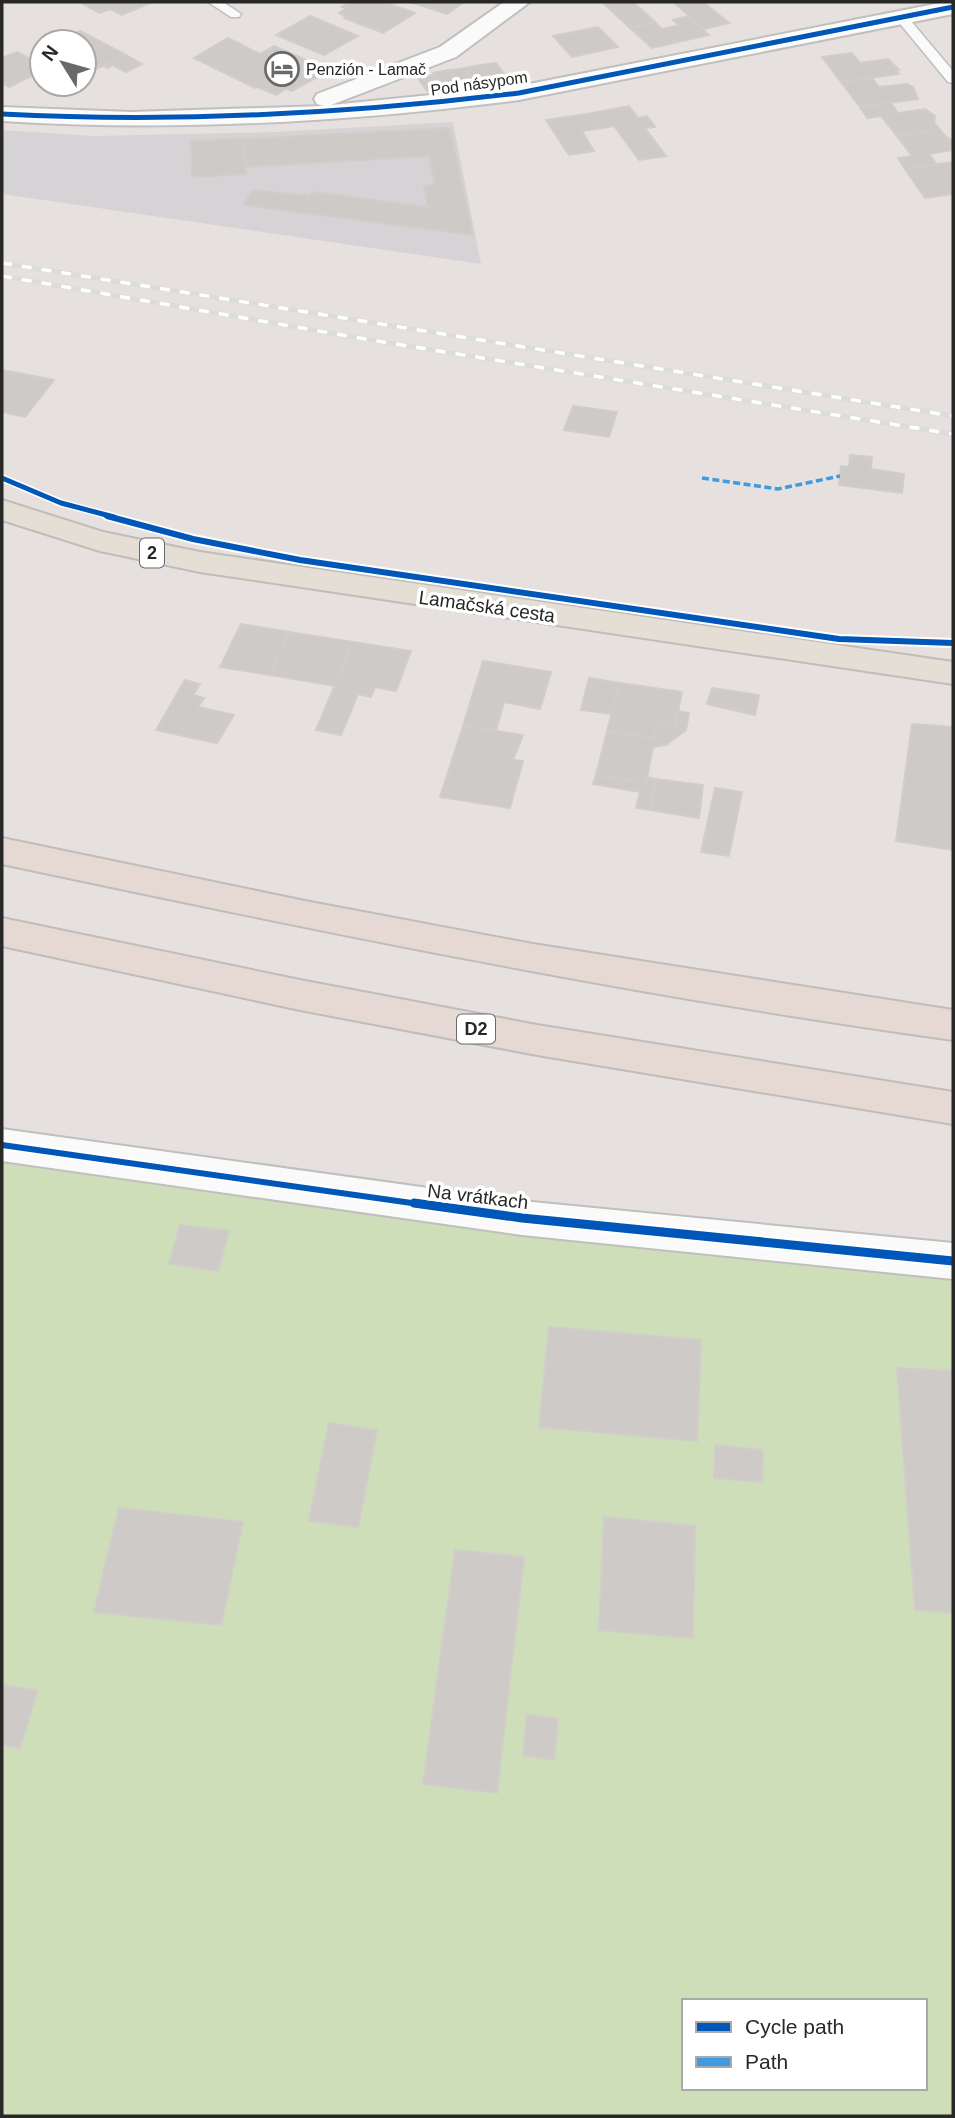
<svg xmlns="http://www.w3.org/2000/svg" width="955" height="2118" font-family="Arial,sans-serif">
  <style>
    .industrial { fill: #d5d3d5 }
    .green { fill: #cddeb9; fill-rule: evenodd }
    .building { fill: #cdcac8; stroke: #d1cdca; stroke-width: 2 }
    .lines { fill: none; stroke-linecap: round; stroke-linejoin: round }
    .lane-casing { stroke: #c0bfbf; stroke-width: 3 }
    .street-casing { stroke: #c0bfbf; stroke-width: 4 }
    .primary-casing { stroke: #bfbdbc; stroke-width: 4 }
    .highway-casing { stroke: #bfbdbc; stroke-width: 4 }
    .lane { fill: #fbfafa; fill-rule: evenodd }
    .street { fill: #fbfafa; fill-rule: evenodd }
    .primary { fill: #e4ded4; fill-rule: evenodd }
    .highway { fill: #e6d9d3; fill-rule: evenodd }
    .rail-casing { stroke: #dddcdd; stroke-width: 5 }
    .rail { stroke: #fff; stroke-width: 3.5; stroke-dasharray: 10; stroke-linecap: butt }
    .quiet { stroke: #3d9ce0; stroke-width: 3.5; stroke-dasharray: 7 3.5; stroke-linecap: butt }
    .cycleway-far2-casing { stroke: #fff; stroke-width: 8 }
    .cycleway-far1-casing { stroke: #fff; stroke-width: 10 }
    .cycleway-casing { stroke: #fff; stroke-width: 13 }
    .cycleway-far2 { stroke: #0057b8; stroke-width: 5 }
    .cycleway-far1 { stroke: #0057b8; stroke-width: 6 }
    .cycleway { stroke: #0057b8; stroke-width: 9 }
    .labels { text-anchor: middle; stroke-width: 7; stroke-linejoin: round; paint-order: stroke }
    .far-poi-label { font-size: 16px; fill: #282828; stroke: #fff; text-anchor: start }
    .far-street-label { font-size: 16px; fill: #282828; stroke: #fff }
    .shield { fill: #fff; stroke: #686868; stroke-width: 2 }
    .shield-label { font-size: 18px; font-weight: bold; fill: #282828 }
    .street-label { font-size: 19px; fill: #282828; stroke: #fff }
  </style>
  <rect width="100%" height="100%" fill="#e6e1de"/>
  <path class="industrial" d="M453 122 481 264 2 194V130L93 136 276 132Z"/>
  <path class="green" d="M2 1145 326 1192 953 1261V2116H2ZM684 2001H925V2088H684Z"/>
  <g class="building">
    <path d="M85 2H152L122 15 110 9 100 13 81 3Z"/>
    <path d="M342 2H384L415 13 383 33 344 18 347 17 339 13 347 8 342 7 347 3Z"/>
    <path d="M410 2H464L447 14Z"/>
    <path d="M602 2H633L655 22 630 28Z"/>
    <path d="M673 2H703L729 23 705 29Z"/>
    <path d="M310 16 358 36 324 55 276 35Z"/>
    <path d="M688 16 709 35 652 48 630 28 655 22 662 29 679 25 673 20Z"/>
    <path d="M598 27 618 47 572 57 553 36Z"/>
    <path d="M80 31 126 55 92 71 84 67V42H55Z"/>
    <path d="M228 38 260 54 274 46 330 70 292 91 286 89 276 95 258 87 255 88 194 58Z"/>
    <path d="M17 52 42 65V71L9 87 2 83V58Z"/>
    <path d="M852 53 860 63 888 59 899 70H896L899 74 841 82 822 57Z"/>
    <path d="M126 55 142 64 126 72 113 65 108 68 103 66Z"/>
    <path d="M496 63 508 79 491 81 480 65Z"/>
    <path d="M480 65 491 81 476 84 465 68Z"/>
    <path d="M465 68 476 84 461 86 449 70Z"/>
    <path d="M449 70 461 86 445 88 433 73Z"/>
    <path d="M434 75 445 88 427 91 417 77Z"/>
    <path d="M872 78 879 87 907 84 913 87 918 99 860 107 841 82Z"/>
    <path d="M891 103 898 113 925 109 935 116 934 122 940 130 897 136 881 116 867 118 860 107Z"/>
    <path d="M629 106 638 118 647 116 655 127 645 128 666 156 639 160 614 126 597 129 587 114Z"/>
    <path d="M587 114 597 129 582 131 594 151 569 155 546 120Z"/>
    <path d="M450 128 473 235 244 205 252 190 310 196 312 192 428 207 424 186 435 185 429 156 245 167 243 139Z"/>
    <path d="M940 130 946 137 953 140V150L929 154 937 165 905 169 898 158 912 156 897 136Z"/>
    <path d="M244 138 246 174 192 177 191 141Z"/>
    <path d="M953 162V194L925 198 905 169Z"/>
    <path d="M2 370 54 380 25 417 2 412Z"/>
    <path d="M573 406 617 412 609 437 564 430Z"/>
    <path d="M850 455 872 457 871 469 904 474 902 493 839 485 841 466 849 467Z"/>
    <path d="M241 624 289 632 270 675 220 667Z"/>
    <path d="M289 632 353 642 335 686 270 675Z"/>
    <path d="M353 642 411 651 396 691 375 687 371 697 358 694 341 735 316 730Z"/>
    <path d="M483 661 551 672 540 709 504 702 496 731 463 726Z"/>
    <path d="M589 678 620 683 612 714 581 710Z"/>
    <path d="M185 680 200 684 193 695 204 698 198 707 234 715 217 743 156 730Z"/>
    <path d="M620 683 682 692 675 726 658 724 654 738 607 731Z"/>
    <path d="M712 688 759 695 755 715 707 704Z"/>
    <path d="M678 711 689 713 686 730 666 745 653 747 646 783 596 775 607 731 654 738 658 724 675 726Z"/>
    <path d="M912 724 953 727V850L896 841Z"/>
    <path d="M463 726 523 735 513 760 523 761 510 808 440 797Z"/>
    <path d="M596 775 646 783 647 777 656 779 650 810 636 808 640 792 593 784Z"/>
    <path d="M656 779 703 785 699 818 650 810Z"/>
    <path d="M715 788 742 792 729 856 701 852Z"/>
    <path d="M180 1225 229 1231 218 1271 169 1264Z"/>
    <path d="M549 1327 701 1340 697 1441 539 1427Z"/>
    <path d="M897 1368 953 1371V1613L915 1610Z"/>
    <path d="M329 1423 377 1430 358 1527 309 1521Z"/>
    <path d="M715 1445 763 1450 762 1482 714 1478Z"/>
    <path d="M119 1508 243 1522 221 1625 94 1612Z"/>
    <path d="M604 1517 695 1526 693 1638 599 1630Z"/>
    <path d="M455 1550 524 1557 497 1793 423 1784Z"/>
    <path d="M2 1685 37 1691 20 1748 3 1745 2 1748Z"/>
    <path d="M527 1714 558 1719 554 1760 523 1755Z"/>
  </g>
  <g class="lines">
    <g class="lane-casing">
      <g id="lane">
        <path d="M208 2H223L241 14 239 17H231Z"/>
        <path d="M901 13 905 14 953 71V83L948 82 897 20 895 17Z"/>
      </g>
    </g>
    <g class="street-casing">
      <g id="street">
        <path d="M504 2H530L456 57 331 105 519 86 945 2H953V14L519 100C347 122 175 132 2 121V107L131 112 323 106 317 104 314 99 317 94 440 47Z"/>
        <path d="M2 1129 522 1201 953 1243V1279L522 1235 2 1161Z"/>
      </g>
    </g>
    <g class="primary-casing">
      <path id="primary" d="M2 500 103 532 200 552 953 662V684L200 572 100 551 2 520Z"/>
    </g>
    <g class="highway-casing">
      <g id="highway">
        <path d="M2 838 305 901 533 944 953 1010V1040C634 996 317 931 2 864Z"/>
        <path d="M2 918 300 980 537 1025 953 1092V1124L537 1055 300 1010 2 946Z"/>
      </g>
    </g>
    <use href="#lane" class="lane"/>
    <use href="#street" class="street"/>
    <use href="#primary" class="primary"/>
    <use href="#highway" class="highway"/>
    <g class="rail-casing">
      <g id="rail">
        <path d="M2 263 953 416"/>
        <path d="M2 276 371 340 953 434"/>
      </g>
    </g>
    <use href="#rail" class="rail"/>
    <path class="quiet" d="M702 478 778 489 840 476"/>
    <g class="cycleway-far2-casing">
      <g id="cycleway-far2">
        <path d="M2 114C176 123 347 114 519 93L953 7"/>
        <path d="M2 478 61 503 114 517"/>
      </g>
    </g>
    <g class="cycleway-far1-casing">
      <g id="cycleway-far1">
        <path d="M107 516 193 539 300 560 839 639 953 643"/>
        <path d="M2 1145 426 1205"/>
      </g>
    </g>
    <g class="cycleway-casing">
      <path id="cycleway" d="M414 1203 522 1218 953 1261"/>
    </g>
    <use href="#cycleway-far2" class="cycleway-far2"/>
    <use href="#cycleway-far1" class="cycleway-far1"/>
    <use href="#cycleway" class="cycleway"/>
  </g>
  <defs>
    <g id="hotel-ring" transform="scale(1.75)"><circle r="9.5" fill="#fff" stroke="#6a6968" stroke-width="1.5"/><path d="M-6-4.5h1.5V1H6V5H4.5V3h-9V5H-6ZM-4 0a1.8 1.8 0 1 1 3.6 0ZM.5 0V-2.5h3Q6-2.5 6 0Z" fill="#6a6968"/></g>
  </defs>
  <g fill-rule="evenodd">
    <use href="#hotel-ring" x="282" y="69"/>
  </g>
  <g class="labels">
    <g class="far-poi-label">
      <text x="306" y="75">Penzión - Lamač</text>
    </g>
    <g class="far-street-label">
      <text transform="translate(479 83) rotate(-8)" y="6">Pod násypom</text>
    </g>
    <g class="shield">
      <rect x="140" y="538.5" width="24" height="29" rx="5"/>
      <rect x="457" y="1014.5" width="38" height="29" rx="5"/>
    </g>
    <g class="shield-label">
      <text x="152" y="559">2</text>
      <text x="476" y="1035">D2</text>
    </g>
    <g class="street-label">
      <text transform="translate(487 606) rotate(8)" y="7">Lamačská cesta</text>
      <text transform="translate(478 1196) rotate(7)" y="7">Na vrátkach</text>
    </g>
  </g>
  <rect width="955" height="2118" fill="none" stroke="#282828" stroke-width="7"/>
  <rect x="682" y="1999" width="245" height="91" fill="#ffffff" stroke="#a9a9a9" stroke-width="2"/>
  <rect x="696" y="2022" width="35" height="10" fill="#0057b8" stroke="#a9a9a9" stroke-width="2"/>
  <text x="745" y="2034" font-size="21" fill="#282828">Cycle path</text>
  <rect x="696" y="2057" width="35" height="10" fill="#3d9ce0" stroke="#a9a9a9" stroke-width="2"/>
  <text x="745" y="2069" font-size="21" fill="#282828">Path</text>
  <g transform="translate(63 63) rotate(307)"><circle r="33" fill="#ffffff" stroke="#a9a9a9" stroke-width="2"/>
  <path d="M0-5L12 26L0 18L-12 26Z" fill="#6a6968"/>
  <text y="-10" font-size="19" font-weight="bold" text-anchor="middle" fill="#282828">N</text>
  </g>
</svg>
